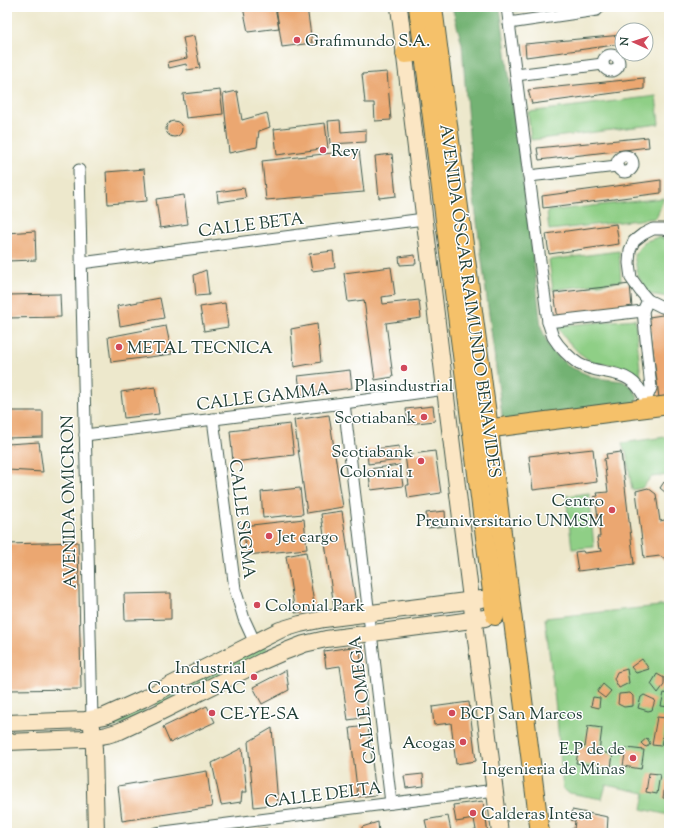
<svg xmlns="http://www.w3.org/2000/svg" width="676" height="840" font-family="'Sorts Mill Goudy',serif">
  <style>
    .green { fill: #8fcf86; stroke: #57865d }
    .forest { fill: #73b273; stroke: #497854 }
    .building { fill: #eba771 }
    .lines { fill: none; stroke-linecap: round; stroke-linejoin: round }
    .street-casing { stroke: #3e574b; stroke-width: 13 }
    .secondary-casing { stroke: #3e574b; stroke-width: 18 }
    .primary-casing { stroke: #3e574b; stroke-width: 20 }
    .street { stroke: #fff; stroke-width: 11 }
    .secondary { stroke: #fbe6c4; stroke-width: 16 }
    .primary { stroke: #f5c16b; stroke-width: 18 }
    .poi-dot { fill: #d1495b; stroke: #fff; stroke-width: 1.5 }
    .labels { text-anchor: middle; stroke-width: 3; stroke-linejoin: round; paint-order: stroke }
    .poi-label { font-size: 17px; fill: #1f3d34; stroke: #fff; text-anchor: start }
    .street-label { font-size: 17px; fill: #1f3d34; stroke: #fff }
  </style>
  <rect width="100%" height="100%" fill="#fff"/>
  <filter id="ink" filterUnits="userSpaceOnUse"><feTurbulence type="fractalNoise" baseFrequency=".025" numOctaves="2"/><feDisplacementMap in="SourceGraphic" scale="8" xChannelSelector="R" yChannelSelector="G"/><feConvolveMatrix kernelMatrix="1 2 1 2 8 2 1 2 1" color-interpolation-filters="sRGB"/></filter>
  <filter id="wash" filterUnits="userSpaceOnUse"><feTurbulence type="fractalNoise" baseFrequency=".012" numOctaves="4" result="noise"/><feDisplacementMap in="SourceGraphic" scale="16" xChannelSelector="R" yChannelSelector="G"/><feGaussianBlur stdDeviation="0.9" result="paint"/><feColorMatrix in="noise" values="0 0 0 0 0 0 0 0 0 0 0 0 0 0 0 0 0 1.4 0 .05"/><feComposite in="paint" operator="in"/></filter>
  <g filter="url(#wash)">
    <rect width="100%" height="100%" fill="#ede8cc"/>
    <g class="green">
      <path d="M520 7H561L515 12V11Z"/>
      <path d="M656 96 659 124 531 140 528 112Z"/>
      <path d="M664 198 656 218 549 230 547 211Z"/>
      <path d="M658 237 669 240V297L648 294 638 276 634 255 644 242Z"/>
      <path d="M619 251 621 281 553 290 549 260Z"/>
      <path d="M635 319 641 379 630 370 616 365 593 363 578 352 565 338 557 326Z"/>
      <path d="M665 437 669 439V475L651 477 642 488 632 490 626 451H624L622 443Z"/>
      <path d="M589 493 594 547 572 549 566 496Z"/>
      <path d="M669 605V815L642 809 645 793 606 785 602 799 569 793 563 789 557 718 545 618Z"/>
      <path d="M262 646 266 647 268 650 159 707 155 705 153 702Z"/>
      <path d="M138 706 144 709 145 714 105 731 104 725 109 720Z"/>
    </g>
    <path class="forest" d="M452 7H500L535 273 541 327 549 347 568 366 595 378 623 381 633 388 638 397 636 403 503 422 474 199 462 44Z"/>
    <g id="blocks">
      <g class="building">
        <path d="M243 7H275L279 28 248 32Z"/>
        <path d="M276 7H307L312 43 282 47Z"/>
        <path d="M622 35V44L526 57 525 44Z"/>
        <path d="M194 36 200 68 187 70 186 64 169 68 168 62 187 58 183 38Z"/>
        <path d="M387 72 391 120 375 121 374 103H365L362 74Z"/>
        <path d="M644 78V89L532 104 528 90Z"/>
        <path d="M220 90 223 114 186 118 183 94Z"/>
        <path d="M237 91 242 120 267 113 270 127 259 131 257 147 229 153 223 94Z"/>
        <path d="M340 120 341 132 366 130V142L330 144 328 121Z"/>
        <circle cx="174" cy="129" r="8"/>
        <path d="M325 123 328 148 277 155 274 129Z"/>
        <path d="M648 137 649 147 539 160 537 148Z"/>
        <path d="M359 150 364 192 266 200 262 161Z"/>
        <path d="M392 154 396 196 379 198 375 156Z"/>
        <path d="M144 169 147 201 108 204 106 172Z"/>
        <path d="M661 180V193L543 208 542 196Z"/>
        <path d="M244 188 246 198 218 202 217 192Z"/>
        <path d="M184 195 188 224 160 228 156 199Z"/>
        <path d="M616 224 619 244 549 254 546 234Z"/>
        <path d="M35 231 36 260 7 261V233Z"/>
        <path d="M333 251 335 268 312 271 309 254Z"/>
        <path d="M415 255 416 264 400 265 399 257Z"/>
        <path d="M391 267 395 295 382 297 383 304 419 300 421 318 386 323 393 377 375 380 364 300 348 302 344 273Z"/>
        <path d="M206 270 209 295 196 296 194 275Z"/>
        <path d="M630 284 632 308 558 319 554 293Z"/>
        <path d="M60 294 61 317 7 318V295Z"/>
        <path d="M160 298 164 318 120 326 117 306Z"/>
        <path d="M225 303 228 327 204 331 200 307Z"/>
        <path d="M669 314V397L659 398 649 317Z"/>
        <path d="M317 324 321 362 294 367 291 329Z"/>
        <path d="M166 326 172 354 111 362 108 337Z"/>
        <path d="M350 370 352 388 301 395 298 376Z"/>
        <path d="M155 387 159 414 124 418 121 392Z"/>
        <path d="M433 406 435 421 408 424 406 409Z"/>
        <path d="M7 411H43V437L7 438Z"/>
        <path d="M329 415 343 507 307 513 294 420Z"/>
        <path d="M290 424 294 455 233 462 230 431Z"/>
        <path d="M39 442 43 472 7 470V444Z"/>
        <path d="M399 446 400 460 368 464 367 450Z"/>
        <path d="M593 449 597 482 533 490 529 456Z"/>
        <path d="M435 451 441 493 408 498 406 485H409L405 455Z"/>
        <path d="M621 452 634 564 578 571 575 552 583 551 584 553 602 551 601 548 599 549 597 537H600L599 524H596L595 517H598L596 504H594L593 497 598 496 597 493 608 492 604 459 607 458 606 454Z"/>
        <path d="M400 465 403 486 371 490 368 469Z"/>
        <path d="M664 482 669 486V511H668L666 493 660 488Z"/>
        <path d="M300 488 303 514 263 518 261 492Z"/>
        <path d="M648 488 656 494 660 521 669 519V559L665 560 660 556 644 558 636 491Z"/>
        <path d="M342 511 356 604 334 607 321 514Z"/>
        <path d="M445 511 446 526 428 528 426 513Z"/>
        <path d="M304 519 307 549 247 555 243 526Z"/>
        <path d="M78 542 81 689 9 690 7 617V544Z"/>
        <path d="M306 552 315 610 295 613 286 556Z"/>
        <path d="M171 593V619L125 620 124 594Z"/>
        <path d="M359 646 369 717 348 720 340 666 326 668 324 651Z"/>
        <path d="M642 659 649 669 636 673 631 667Z"/>
        <path d="M627 669 629 683 619 688 614 679 617 672Z"/>
        <path d="M286 670 289 690 262 704 253 687Z"/>
        <path d="M657 674 664 678V685L658 693 651 684Z"/>
        <path d="M603 684 611 691 605 698 597 692Z"/>
        <path d="M630 693 633 696V706L624 707 618 704 619 694Z"/>
        <path d="M664 693 669 694V707L661 706Z"/>
        <path d="M644 695 655 700 652 710 648 711 638 708 641 697Z"/>
        <path d="M593 697 600 698 599 708 591 706Z"/>
        <path d="M469 702 476 761 456 764 451 723 434 725 432 707Z"/>
        <path d="M207 706 215 722 170 743 163 727Z"/>
        <path d="M657 717 666 718 661 746 652 745Z"/>
        <path d="M368 726 376 795 358 797 350 728Z"/>
        <path d="M588 726 602 728 599 752 613 754 611 768 576 763 579 746 585 747Z"/>
        <path d="M272 728 278 804 254 807 248 742Z"/>
        <path d="M647 738 650 743 647 747 644 746 641 743Z"/>
        <path d="M242 748 247 792H242L241 802 221 805 212 763Z"/>
        <path d="M626 748 644 750 641 769 623 766Z"/>
        <path d="M207 771 212 807 122 821 118 786Z"/>
        <path d="M649 773 660 774 657 794 646 792Z"/>
        <path d="M423 774 424 786 406 788 404 776Z"/>
        <path d="M666 779 669 780V799L663 798Z"/>
        <path d="M483 801 488 833H464L463 832 476 830 474 819 456 822 453 805Z"/>
        <path d="M572 810 608 817 607 833H571V829H574L575 821 571 820Z"/>
        <path d="M448 816 451 831 439 833H428L425 820Z"/>
        <path d="M378 822 379 833H362V827Z"/>
        <path d="M267 828 268 833H237V832Z"/>
      </g>
    </g>
  </g>
  <g filter="url(#ink)">
    <use href="#blocks" fill-opacity="0" stroke="#3e574b" stroke-width="1"/>
    <g class="lines">
      <g class="street-casing">
        <g id="street">
          <path d="M507 7 548 322C550 327 551 332 553 337 559 347 570 358 579 364 601 376 627 367 642 393 645 398 646 404 648 408"/>
          <path d="M509 23 597 10 599 7"/>
          <circle cx="611" cy="63" r="8"/>
          <path d="M516 75 603 64"/>
          <circle cx="625" cy="164" r="8"/>
          <path d="M79 170 92 719"/>
          <path d="M529 176 617 166"/>
          <path d="M669 230 663 229H653L643 234 634 241 630 250 629 263 631 278 641 292 648 300 662 307 669 309"/>
          <path d="M81 263 424 219"/>
          <path d="M548 322 643 311"/>
          <path d="M645 402 651 388 643 311 648 300"/>
          <path d="M344 403 391 803"/>
          <path d="M213 419 235 589 244 619 255 643"/>
          <path d="M85 435 344 403 445 389"/>
          <path d="M156 833 495 790"/>
        </g>
      </g>
      <g class="secondary-casing">
        <g id="secondary">
          <path d="M399 7 445 389 500 833"/>
          <path d="M7 723 85 720 105 716 145 698 280 630 300 624 324 619 482 599"/>
          <path d="M92 727 94 749 96 833"/>
          <path d="M7 742 85 739 107 735 120 731 154 715 263 661 286 651 304 644 326 639 450 623 485 618"/>
        </g>
      </g>
      <g class="primary-casing">
        <g id="primary">
          <path d="M418 7 495 616"/>
          <path d="M433 7 452 156 489 429 516 645 540 833"/>
          <path d="M405 54 424 52"/>
          <path d="M477 430 669 405"/>
        </g>
      </g>
      <use href="#street" class="street"/>
      <use href="#secondary" class="secondary"/>
      <use href="#primary" class="primary"/>
    </g>
  </g>
  <g class="poi-dot">
    <circle cx="297" cy="40" r="4"/>
    <circle cx="323" cy="150" r="4"/>
    <circle cx="119" cy="347" r="4"/>
    <circle cx="404" cy="368" r="4"/>
    <circle cx="424" cy="417" r="4"/>
    <circle cx="421" cy="461" r="4"/>
    <circle cx="612" cy="510" r="4"/>
    <circle cx="269" cy="536" r="4"/>
    <circle cx="257" cy="605" r="4"/>
    <circle cx="254" cy="677" r="4"/>
    <circle cx="212" cy="713" r="4"/>
    <circle cx="452" cy="713" r="4"/>
    <circle cx="463" cy="742" r="4"/>
    <circle cx="633" cy="758" r="4"/>
    <circle cx="473" cy="813" r="4"/>
  </g>
  <g class="labels">
    <g class="poi-label">
      <text x="305" y="46">Grafimundo S.A.</text>
      <text x="331" y="156">Rey</text>
      <text x="127" y="353">METAL TECNICA</text>
      <text x="404" y="391" text-anchor="middle">Plasindustrial</text>
      <text x="416" y="423" text-anchor="end">Scotiabank</text>
      <text x="413" y="457" text-anchor="end">Scotiabank<tspan x="413" dy="20">Colonial 1</tspan></text>
      <text x="604" y="506" text-anchor="end">Centro<tspan x="604" dy="20">Preuniversitario UNMSM</tspan></text>
      <text x="277" y="542">Jet cargo</text>
      <text x="265" y="611">Colonial Park</text>
      <text x="246" y="673" text-anchor="end">Industrial<tspan x="246" dy="20">Control SAC</tspan></text>
      <text x="220" y="719">CE-YE-SA</text>
      <text x="460" y="719">BCP San Marcos</text>
      <text x="455" y="748" text-anchor="end">Acogas</text>
      <text x="625" y="754" text-anchor="end">E.P de de<tspan x="625" dy="20">Ingenieria de Minas</tspan></text>
      <text x="481" y="819">Calderas Intesa</text>
    </g>
    <g class="street-label">
      <text transform="translate(251 224) rotate(-7)" y="6">CALLE BETA</text>
      <text transform="translate(471 301) rotate(82)" y="6">AVENIDA ÓSCAR RAIMUNDO BENAVIDES</text>
      <text transform="translate(263 396) rotate(-7)" y="6">CALLE GAMMA</text>
      <text transform="translate(68 502) rotate(-91)" y="6">AVENIDA OMICRON</text>
      <text transform="translate(243 519) rotate(83)" y="6">CALLE SIGMA</text>
      <text transform="translate(362 700) rotate(-97)" y="6">CALLE OMEGA</text>
      <text transform="translate(323 794) rotate(-7)" y="6">CALLE DELTA</text>
    </g>
  </g>
  <rect width="676" height="840" fill="none" stroke="#fff" stroke-width="24"/>
  <g transform="translate(634 42) rotate(273)"><circle r="19" fill="#ffffff" stroke="#a5b1ae"/>
  <path d="M0-3L7 15L0 10L-7 15Z" fill="#d1495b"/>
  <text y="-6" font-size="11" font-weight="bold" text-anchor="middle" fill="#1f3d34">N</text>
  </g>
</svg>
